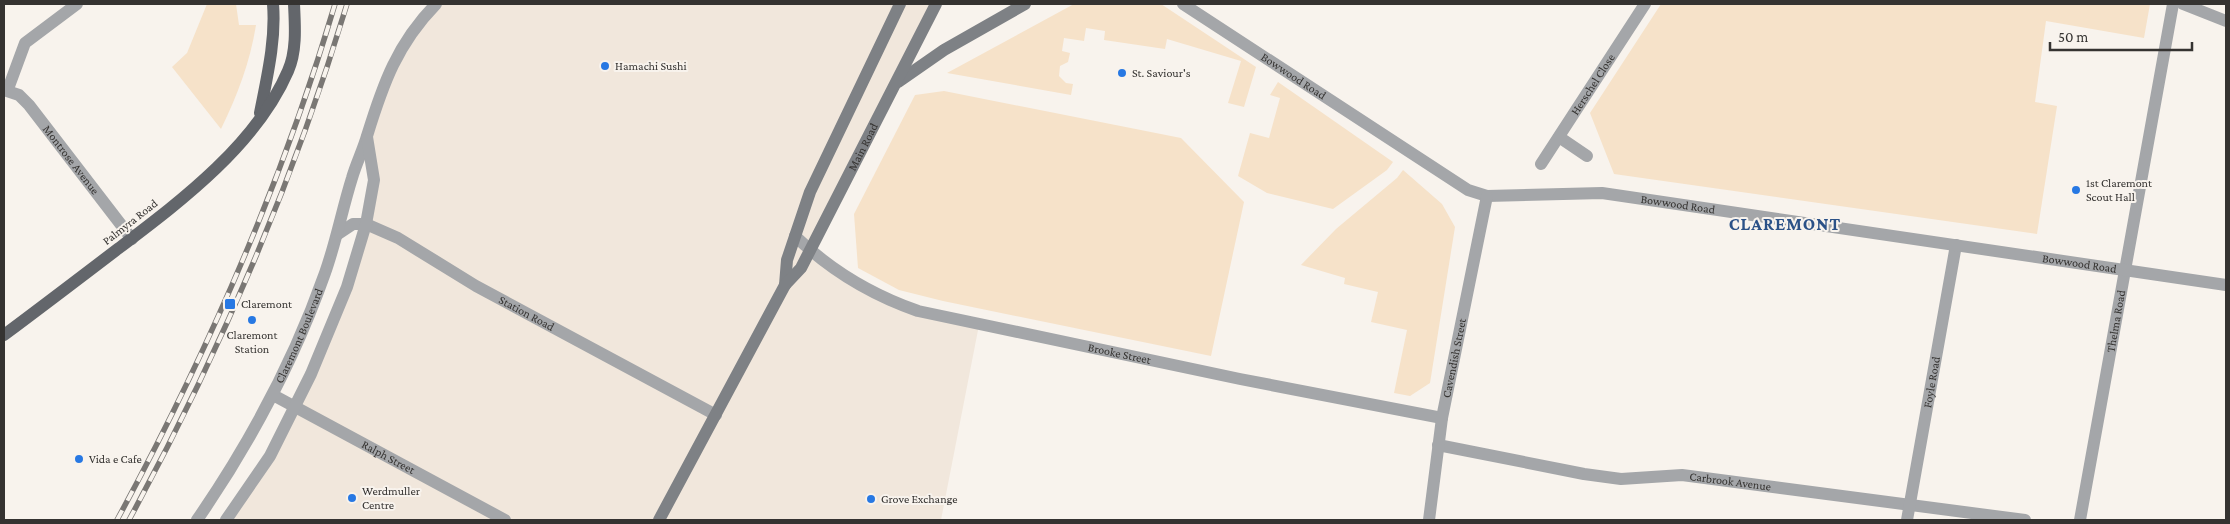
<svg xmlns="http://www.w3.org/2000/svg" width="2230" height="524" font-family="'Crimson Pro',serif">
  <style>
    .built { fill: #f1e7dc }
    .green { fill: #f6e2c9 }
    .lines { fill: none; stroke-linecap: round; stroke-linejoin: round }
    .minor { stroke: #a4a6a9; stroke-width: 12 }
    .tertiary { stroke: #a4a6a9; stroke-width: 12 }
    .secondary { stroke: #7e8185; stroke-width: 12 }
    .primary { stroke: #63666b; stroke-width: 12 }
    .rail-casing { stroke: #7a7774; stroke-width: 5.5 }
    .rail { stroke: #f8f3ed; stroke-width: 4; stroke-dasharray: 11; stroke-linecap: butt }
    .poi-dot { fill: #2778e3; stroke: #f8f3ed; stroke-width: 2 }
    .labels { text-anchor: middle; stroke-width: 4; stroke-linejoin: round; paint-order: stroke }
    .poi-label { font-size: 12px; fill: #353331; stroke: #f8f3ed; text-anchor: start }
    .street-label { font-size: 12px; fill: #353331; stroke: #f8f3ed }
    .district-label { font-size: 18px; font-weight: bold; letter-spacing: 1px; fill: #2b5187; stroke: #f8f3ed }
  </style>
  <rect width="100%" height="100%" fill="#f8f3ed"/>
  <path class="built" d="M436 4H936L810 251 883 297 979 325 941 520H226L270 456 329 334 374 180 367 137 377 101Z"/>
  <g class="green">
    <path d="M207 4H236L239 25H256C250 62 238 94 221 129L172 67 187 53Z"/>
    <path d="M1074 4H1161L1256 67 1244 107 1228 103 1241 61 1167 39 1165 49 1104 40 1105 31 1086 28 1084 41 1064 38 1062 51 1070 53 1068 62 1060 66 1059 76 1066 83 1073 84 1071 95 947 73Z"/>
    <path d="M1661 4H2150L2144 38 2046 21 2035 102 2057 106 2037 234 1614 174 1590 113Z"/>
    <path d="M1278 82 1393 162 1387 170 1333 209 1267 193 1238 176 1250 133 1269 138 1280 98 1270 95Z"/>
    <path d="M944 91 1181 138 1244 202 1211 356 943 301 899 290 858 268 854 214 915 95Z"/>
    <path d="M1403 170 1442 204 1455 227 1430 383 1410 396 1394 393 1407 330 1371 322 1378 292 1344 284 1345 278 1301 265 1336 229 1397 178Z"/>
  </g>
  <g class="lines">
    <g class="minor">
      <path d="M2183 4 2226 21"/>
      <path d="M8 89 25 43 77 4"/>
      <path id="s1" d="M4 90 19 95 29 105 132 239"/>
      <path d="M1559 137 1587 156"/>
      <path id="s2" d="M1541 164 1645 4"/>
      <path id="s3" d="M338 234 353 224H366L398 238 476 286 716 415"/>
      <path id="s4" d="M795 236C829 269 872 295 918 311L1240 379 1442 418"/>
      <path id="s5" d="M273 395 505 520"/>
      <path id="s6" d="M1438 445 1584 474 1621 479 1682 475 2025 520"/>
      <path id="s7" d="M1907 520 1956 245"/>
      <path id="s8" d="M2080 520 2173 4"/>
    </g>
    <g class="tertiary">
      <path id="s9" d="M1183 4 1468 190 1487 196 1602 193 2226 285"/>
      <path id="s10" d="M197 520C250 443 294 361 325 273 336 242 342 210 352 178 356 164 363 150 367 136 383 84 397 44 436 4"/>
      <path d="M226 520 270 456 311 374 347 287 366 224 374 180 367 137"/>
      <path id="s11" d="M1429 520 1442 418 1487 196"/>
    </g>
    <g class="secondary">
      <path d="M898 82 944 50 1025 4"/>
      <path d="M785 285 787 260 810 192 900 4"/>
      <path id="s12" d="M659 520 785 285 801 268 936 4"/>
    </g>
    <g class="primary">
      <path d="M260 113C267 77 276 40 273 4"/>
      <path d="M4 335C43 306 81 277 119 248 181 201 256 145 288 71 297 51 295 25 294 4"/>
    </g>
    <g class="rail-casing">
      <g id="rail">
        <path d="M117 520C206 356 282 183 335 4"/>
        <path d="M129 520C218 356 293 183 347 4"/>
      </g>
    </g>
    <use href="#rail" class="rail"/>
  </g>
  <g class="poi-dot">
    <circle cx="605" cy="66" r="5"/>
    <circle cx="1122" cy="73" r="5"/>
    <circle cx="2076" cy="190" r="5"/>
    <rect x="224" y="298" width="12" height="12" rx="2.5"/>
    <circle cx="252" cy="320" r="5"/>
    <circle cx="79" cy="459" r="5"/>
    <circle cx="352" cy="498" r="5"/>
    <circle cx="871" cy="499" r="5"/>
  </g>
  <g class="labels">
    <g class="poi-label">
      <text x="615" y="70">Hamachi Sushi</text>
      <text x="1132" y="77">St. Saviour's</text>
      <text x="2086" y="187">1st Claremont<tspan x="2086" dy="14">Scout Hall</tspan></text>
      <text x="241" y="308">Claremont</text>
      <text x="252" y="339" text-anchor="middle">Claremont<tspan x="252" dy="14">Station</tspan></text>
      <text x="89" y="463">Vida e Cafe</text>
      <text x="362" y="495">Werdmuller<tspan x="362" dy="14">Centre</tspan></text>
      <text x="881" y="503">Grove Exchange</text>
    </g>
    <g class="street-label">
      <text dy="4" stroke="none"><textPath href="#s9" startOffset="132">Bowwood Road</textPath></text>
      <text dy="4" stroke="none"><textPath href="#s2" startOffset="95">Herschel Close</textPath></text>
      <text dy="4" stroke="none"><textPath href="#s12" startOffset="426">Main Road</textPath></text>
      <text dy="4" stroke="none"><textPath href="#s1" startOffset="99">Montrose Avenue</textPath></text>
      <text dy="4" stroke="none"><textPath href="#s9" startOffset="552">Bowwood Road</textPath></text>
      <text transform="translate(130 222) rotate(-38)" y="4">Palmyra Road</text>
      <text dy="4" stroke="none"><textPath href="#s9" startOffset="958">Bowwood Road</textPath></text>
      <text dy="4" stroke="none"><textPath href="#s3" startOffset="215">Station Road</textPath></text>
      <text dy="4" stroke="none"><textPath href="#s8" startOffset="202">Thelma Road</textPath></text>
      <text dy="4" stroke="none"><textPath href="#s10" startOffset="211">Claremont Boulevard</textPath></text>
      <text dy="4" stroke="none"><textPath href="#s4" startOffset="351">Brooke Street</textPath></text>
      <text dy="4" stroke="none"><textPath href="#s11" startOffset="164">Cavendish Street</textPath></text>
      <text dy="4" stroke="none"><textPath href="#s7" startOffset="140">Foyle Road</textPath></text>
      <text dy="4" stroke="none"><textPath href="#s5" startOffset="131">Ralph Street</textPath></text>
      <text dy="4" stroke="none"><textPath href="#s6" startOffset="296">Carbrook Avenue</textPath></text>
    </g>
    <g class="district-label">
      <text x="1785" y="230">CLAREMONT</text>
    </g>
  </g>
  <rect width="2230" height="524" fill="none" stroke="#353331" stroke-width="10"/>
  <path d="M2050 42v8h142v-8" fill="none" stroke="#353331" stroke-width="2.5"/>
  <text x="2058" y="42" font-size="15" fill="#353331" stroke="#f8f3ed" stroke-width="4" paint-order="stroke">50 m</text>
</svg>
